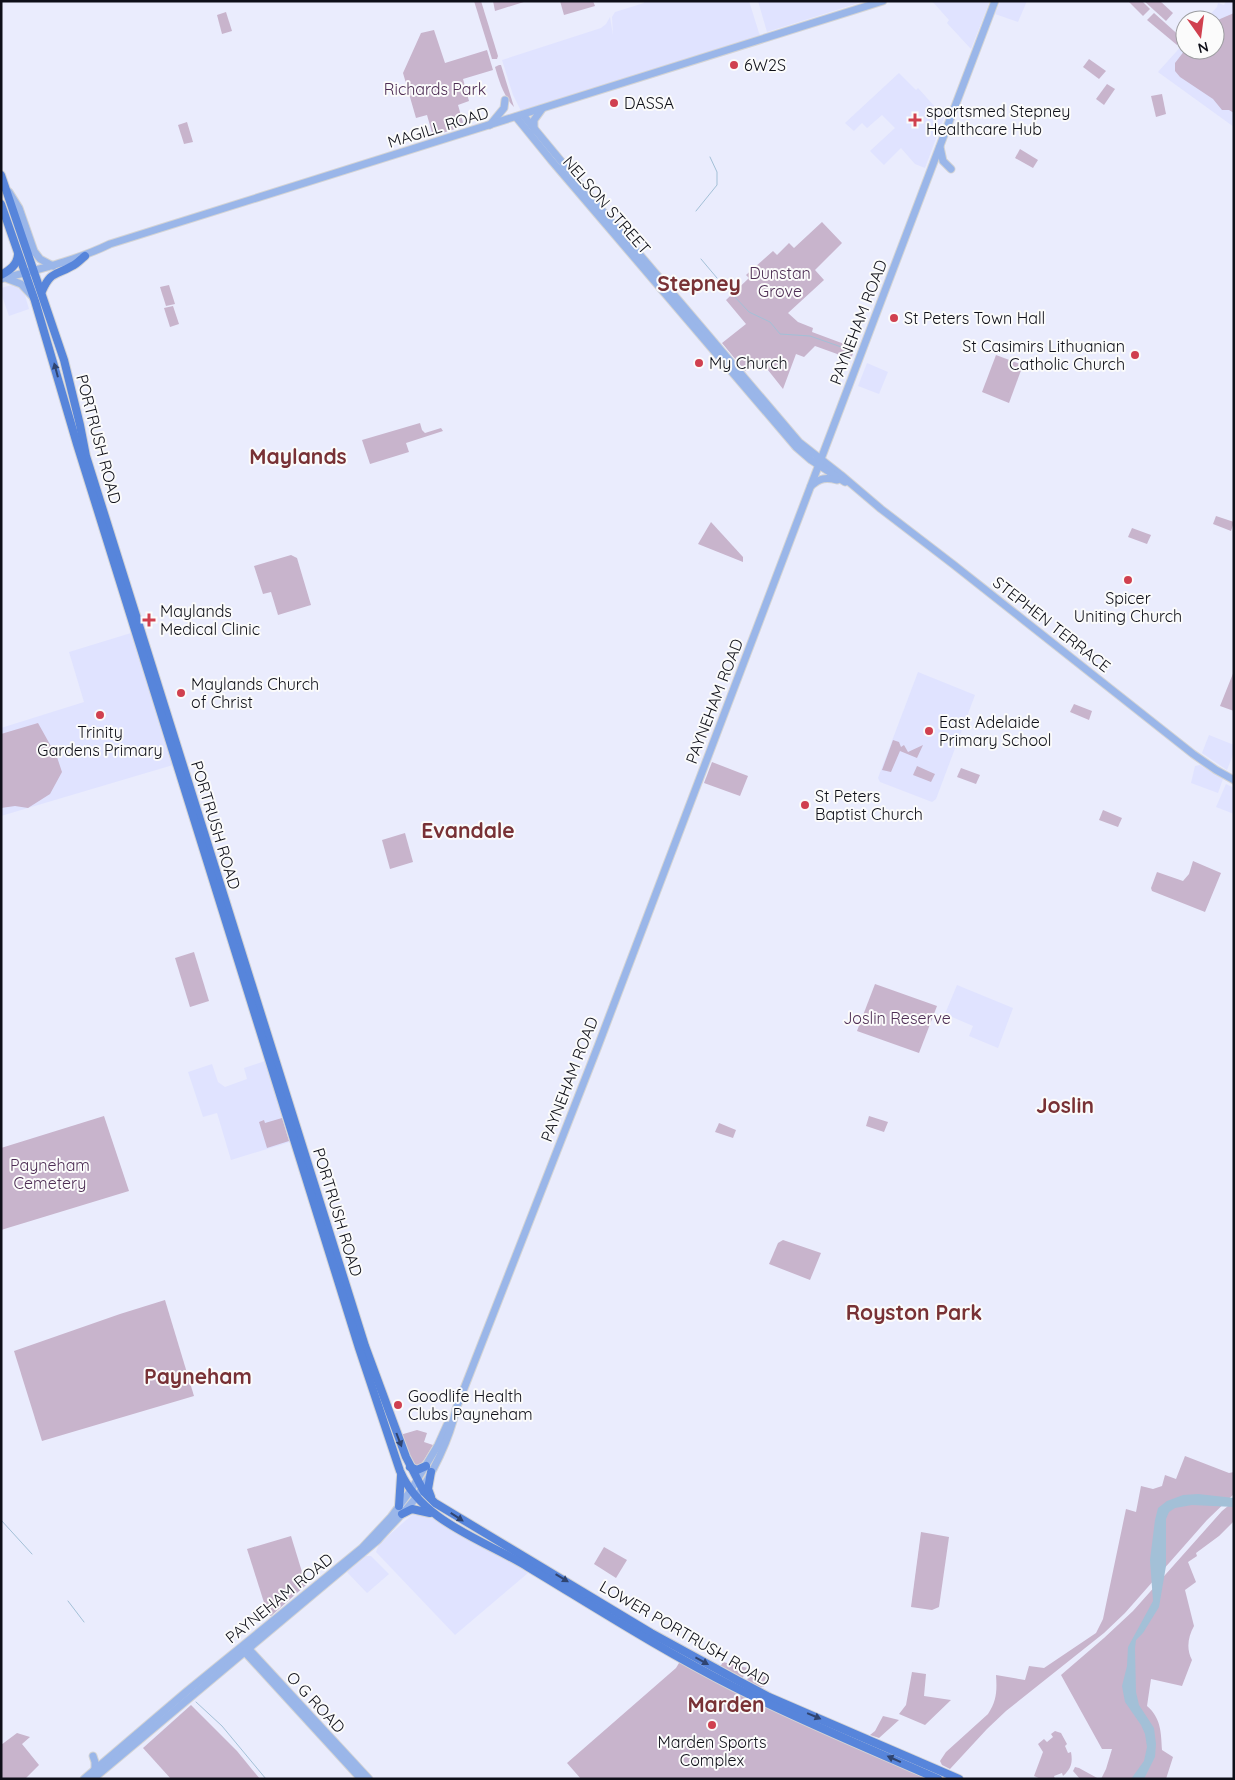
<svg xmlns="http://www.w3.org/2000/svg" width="1235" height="1780" font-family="Quicksand,sans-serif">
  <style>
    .built { fill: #e0e3ff }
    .green { fill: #c8b4cc }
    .water { fill: #a3c0d7 }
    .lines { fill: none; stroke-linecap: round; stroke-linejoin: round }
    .stream { stroke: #a3c0d7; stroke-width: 1 }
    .major-casing { stroke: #d4d4d5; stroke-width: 9 }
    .highway-casing { stroke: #d4d4d5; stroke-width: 10 }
    .major { stroke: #9ab6e9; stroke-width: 7 }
    .highway { stroke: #5785db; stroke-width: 8 }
    .oneway { fill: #2f4470 }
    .poi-dot { fill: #d0404f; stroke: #fbfbfb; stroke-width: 2 }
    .labels { text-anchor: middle; stroke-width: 4; stroke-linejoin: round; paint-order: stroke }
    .poi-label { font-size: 16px; fill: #0e0f18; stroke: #fbfbfb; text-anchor: start }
    .park-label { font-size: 16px; fill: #4d2d54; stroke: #fbfbfb }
    .street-label { font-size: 16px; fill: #0e0f18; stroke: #fbfbfb }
    .district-label { font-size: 21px; font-weight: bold; fill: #783135; stroke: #fbfbfb }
  </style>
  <rect width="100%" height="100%" fill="#eaecfd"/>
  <g class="built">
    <path d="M644 1H749L759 33 763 39 523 115 513 95 502 60 601 28 606 24 610 17 613 35 612 17 615 12 644 3Z"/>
    <path d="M758 1H865L767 32Z"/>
    <path d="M932 1H990L971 49 947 23 949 20Z"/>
    <path d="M1000 1H1027L1018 22 995 14Z"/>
    <path d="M1226 1H1234V127L1158 72 1185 42V50H1215V20H1205L1217 7 1218 3 1224 5Z"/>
    <path d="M899 73 916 90 918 88 944 117 925 168 915 164 901 148 884 165 870 151 895 128 882 115 867 128 862 123 854 131 845 123Z"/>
    <path d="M15 284 24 292 29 309 9 316 1 293V288Z"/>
    <path d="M867 363 888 372 879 394 858 386Z"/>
    <path d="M131 633 173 765 1 816V728L84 702 69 652Z"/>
    <path d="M918 672 975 695 936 799 932 802 880 782 878 778Z"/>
    <path d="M1209 735 1234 745V752L1227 770 1202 753Z"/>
    <path d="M1200 765 1223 779 1218 793 1191 783 1195 766Z"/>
    <path d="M1226 784 1234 788V814L1216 807Z"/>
    <path d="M957 985 1013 1008 998 1048 969 1036 973 1026 945 1014Z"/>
    <path d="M265 1061 290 1142 231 1160 217 1113 203 1117 188 1072 212 1064 218 1082 225 1087 247 1079 244 1068Z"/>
    <path d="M413 1514 434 1517 528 1573 455 1635 376 1552 379 1544Z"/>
    <path d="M365 1556H371L389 1574 367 1593 347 1572Z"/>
  </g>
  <g class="green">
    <path d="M474 1H481L498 56 497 59H492Z"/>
    <path d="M493 1H527L495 11Z"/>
    <path d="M560 1H593L595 6 564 15Z"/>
    <path d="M1142 1 1150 9 1143 16 1129 2Z"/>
    <path d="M1144 1H1160L1173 13 1166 21Z"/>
    <path d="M226 12 232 31 222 34 217 15Z"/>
    <path d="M1154 13 1183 39 1177 45 1147 20Z"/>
    <path d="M1234 13V113L1229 110H1222L1213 99 1180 77 1175 71V63L1185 50H1215V23L1220 19Z"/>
    <path d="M434 30 445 63 487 50 493 70 463 79 469 101 458 105 464 126 433 136 427 115 416 118 403 73 421 33Z"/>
    <path d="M1089 59 1106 71 1099 79 1083 67Z"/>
    <path d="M499 65H501L514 107C504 97 499 81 495 67Z"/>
    <path d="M1107 84 1115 89 1104 105 1096 99Z"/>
    <path d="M1162 94 1166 114 1156 117 1151 96Z"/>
    <path d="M187 122 193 142 184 144 178 125Z"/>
    <path d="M1020 149 1038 160 1033 168 1015 158Z"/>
    <path d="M822 222 842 243 815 270 824 280 788 313 798 322 813 328 812 332 855 348 851 359 815 346 804 357 796 354 783 389 760 360 745 371 722 343 746 324 726 300 749 278 746 275 773 251 777 255 789 243 794 248Z"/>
    <path d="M169 285 175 304 166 306 160 287Z"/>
    <path d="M173 306 179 324 170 327 164 308Z"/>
    <path d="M996 355 1023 365 1009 403 982 392Z"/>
    <path d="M420 423 422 430 425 433 441 428 443 431 406 443 409 452 370 464 362 440Z"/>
    <path d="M1216 516 1234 522 1231 531 1213 524Z"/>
    <path d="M711 522 743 557V562L698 544Z"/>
    <path d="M1132 528 1151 535 1147 544 1128 537Z"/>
    <path d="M291 555 297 558 311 605 278 615 271 592 263 594 254 566Z"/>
    <path d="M1234 671V711L1220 706Z"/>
    <path d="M1074 704 1092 711 1089 720 1070 712Z"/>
    <path d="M38 723 57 757 62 772 50 794 28 808 15 806 1 808V734Z"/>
    <path d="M893 740 899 742 901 747 904 745 908 752 923 745 917 758 900 751 891 772 882 770Z"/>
    <path d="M712 762 748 776 740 796 704 783Z"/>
    <path d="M917 766 935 774 931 782 913 775Z"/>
    <path d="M961 768 980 775 976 784 957 777Z"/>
    <path d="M1103 810 1122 818 1118 827 1099 820Z"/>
    <path d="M405 833 413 862 390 869 382 840Z"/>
    <path d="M1193 861 1221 873 1205 912 1152 891 1151 888 1157 872 1183 881 1189 874Z"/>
    <path d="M194 952 209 1001 190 1007 175 958Z"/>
    <path d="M875 984 937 1006 919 1053 857 1031Z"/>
    <path d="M104 1116 129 1191 1 1230V1148Z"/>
    <path d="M869 1116 888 1122 884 1132 866 1126Z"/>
    <path d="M282 1118 289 1141 267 1148 259 1122 264 1120 265 1123Z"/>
    <path d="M719 1123 736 1130 733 1138 715 1132Z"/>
    <path d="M783 1240 821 1253 810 1280 769 1264 778 1243Z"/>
    <path d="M165 1300 194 1396 42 1441 14 1351 120 1314Z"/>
    <path d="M417 1430 427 1433 424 1442 433 1445 424 1460 418 1467 412 1466 400 1435Z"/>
    <path d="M1185 1456 1229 1473 1234 1472V1494L1207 1520 1125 1613 1104 1633 1006 1711 987 1729 950 1769 942 1765 940 1761 946 1752 988 1714C997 1701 997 1690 996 1675L1025 1680 1029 1666 1044 1668 1096 1633 1103 1619 1126 1509 1136 1512 1141 1486 1153 1489 1162 1486 1165 1475 1176 1479Z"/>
    <path d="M1234 1501V1521L1219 1536 1196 1553 1197 1556 1188 1562 1196 1582 1185 1590 1194 1626C1188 1637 1186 1649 1192 1660L1182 1686 1151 1679 1147 1706C1161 1718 1161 1732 1162 1750L1173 1757 1166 1779H1101L1106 1769 1112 1749H1102L1061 1675 1104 1638 1133 1611 1222 1511Z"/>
    <path d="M921 1532 949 1537 939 1607 932 1610 911 1607Z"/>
    <path d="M291 1536 306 1585 271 1616 268 1615 247 1549Z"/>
    <path d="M604 1547 627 1560 616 1578 594 1564Z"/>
    <path d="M682 1658 733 1687 938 1779H581L567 1763 676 1668Z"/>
    <path d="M723 1662 748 1668 742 1679 720 1667Z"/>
    <path d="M750 1669 767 1674 764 1687H760L747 1681Z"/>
    <path d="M912 1672 926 1674 924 1696 951 1700 925 1725 899 1714 906 1705Z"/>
    <path d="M191 1705 237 1751 260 1779H171L143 1748Z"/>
    <path d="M883 1716 899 1720 879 1738 870 1735 875 1731Z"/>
    <path d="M1055 1731 1061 1733 1067 1744 1065 1746 1068 1753 1071 1752C1073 1763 1071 1769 1063 1776L1062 1773 1054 1776 1055 1779H1041L1034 1776 1043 1752 1038 1744 1044 1739 1047 1742 1053 1737 1051 1734Z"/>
    <path d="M17 1733 30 1737 22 1744 39 1765 25 1779H1V1745Z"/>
    <path d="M1075 1767 1079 1768 1099 1779H1080L1073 1771Z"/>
  </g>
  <path class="water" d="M1198 1494 1234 1498V1507L1192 1505 1175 1508 1169 1512 1166 1519V1566L1159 1607 1143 1633 1136 1640 1135 1648 1136 1692 1139 1705 1154 1728 1156 1744 1155 1757 1144 1779H1131L1144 1761 1147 1747 1145 1734 1141 1725 1125 1702 1122 1686 1127 1666 1128 1647 1153 1601 1150 1560 1155 1520 1158 1508 1167 1501 1183 1495Z"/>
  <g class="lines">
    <g class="stream">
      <path d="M696 211 717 185V172L710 157"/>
      <path d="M701 259 717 278"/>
      <path d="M733 295 749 312 770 322 780 334 810 336 847 349"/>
      <path d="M1 1520 32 1554"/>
      <path d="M68 1601 84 1622"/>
      <path d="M196 1702 222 1726 266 1779"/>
    </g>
    <g class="major-casing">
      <g id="major">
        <path d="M523 115 595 202 799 442 841 475 881 509 954 565 1193 754 1216 770 1234 780"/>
        <path d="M516 117 551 160 796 447 811 460 845 482"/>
        <path d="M490 125 504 108 505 100"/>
        <path d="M534 130V120L542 109"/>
        <path d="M940 147 943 161 951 169"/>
        <path d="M9 192 19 208 34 251 40 259 53 266"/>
        <path d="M1 279C39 269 75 261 110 244L883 1"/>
        <path d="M8 279 21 284 33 297"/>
        <path d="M811 486C820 478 826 477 837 480"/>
        <path d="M245 1645 369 1779"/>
        <path d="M241 1648 361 1779"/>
        <path d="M93 1756 95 1762V1769"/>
        <path d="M84 1779 186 1692 362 1548 391 1517 411 1490 438 1445 447 1425"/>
        <path d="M93 1779 378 1540C390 1526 403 1514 414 1500 432 1476 450 1438 456 1409L598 1046 995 1"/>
      </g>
    </g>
    <g class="highway-casing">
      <g id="highway">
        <path d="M1 175 64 360 80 425 86 456 365 1346 406 1457 424 1492 435 1503 651 1633 737 1680 769 1697 959 1779"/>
        <path d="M1 204 35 301 77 444 359 1348 400 1471C422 1522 484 1540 528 1567 596 1608 663 1651 734 1687 801 1721 870 1749 938 1779"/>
        <path d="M1 275C10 270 17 265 18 255"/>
        <path d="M42 291C51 271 55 276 72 266 77 264 81 259 85 256"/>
        <path d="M410 1467 417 1470 426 1466"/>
        <path d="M431 1497 428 1489 431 1472"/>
        <path d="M399 1506 401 1476"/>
        <path d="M402 1514 412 1509 430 1513"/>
      </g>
    </g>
    <use href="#major" class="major"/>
    <use href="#highway" class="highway"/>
  </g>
  <defs><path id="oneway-solid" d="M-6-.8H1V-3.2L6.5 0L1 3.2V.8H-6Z" transform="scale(1.25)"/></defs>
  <g class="oneway">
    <use href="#oneway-solid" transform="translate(56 370) rotate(-105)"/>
    <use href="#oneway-solid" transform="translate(399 1440) rotate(69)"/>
    <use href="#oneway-solid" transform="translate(457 1517) rotate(33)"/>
    <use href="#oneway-solid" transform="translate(562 1578) rotate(31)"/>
    <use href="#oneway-solid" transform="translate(702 1661) rotate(29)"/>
    <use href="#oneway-solid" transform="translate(814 1716) rotate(23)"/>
    <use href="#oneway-solid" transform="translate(894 1759) rotate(-156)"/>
  </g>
  <g class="poi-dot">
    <circle cx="734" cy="65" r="5"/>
    <circle cx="614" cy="103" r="5"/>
    <path d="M912.5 112.5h5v5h5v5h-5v5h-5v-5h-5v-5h5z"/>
    <circle cx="894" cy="318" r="5"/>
    <circle cx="1135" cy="355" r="5"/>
    <circle cx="699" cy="363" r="5"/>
    <circle cx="1128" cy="580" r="5"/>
    <path d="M146.5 612.5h5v5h5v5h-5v5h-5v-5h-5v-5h5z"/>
    <circle cx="181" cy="693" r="5"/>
    <circle cx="100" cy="715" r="5"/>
    <circle cx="929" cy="731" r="5"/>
    <circle cx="805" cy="805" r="5"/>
    <circle cx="398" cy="1405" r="5"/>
    <circle cx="712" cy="1725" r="5"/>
  </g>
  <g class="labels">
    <g class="poi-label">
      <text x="744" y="71">6W2S</text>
      <text x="624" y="109">DASSA</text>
      <text x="926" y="117">sportsmed Stepney<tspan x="926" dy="18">Healthcare Hub</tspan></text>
      <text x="904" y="324">St Peters Town Hall</text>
      <text x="1125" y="352" text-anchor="end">St Casimirs Lithuanian<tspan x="1125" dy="18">Catholic Church</tspan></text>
      <text x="709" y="369">My Church</text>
      <text x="1128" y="604" text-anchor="middle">Spicer<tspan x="1128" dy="18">Uniting Church</tspan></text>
      <text x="160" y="617">Maylands<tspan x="160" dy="18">Medical Clinic</tspan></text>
      <text x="191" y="690">Maylands Church<tspan x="191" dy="18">of Christ</tspan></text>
      <text x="939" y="728">East Adelaide<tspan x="939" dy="18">Primary School</tspan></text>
      <text x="100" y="738" text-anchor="middle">Trinity<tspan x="100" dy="18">Gardens Primary</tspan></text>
      <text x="815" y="802">St Peters<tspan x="815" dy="18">Baptist Church</tspan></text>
      <text x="408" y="1402">Goodlife Health<tspan x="408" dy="18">Clubs Payneham</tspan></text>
      <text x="712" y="1748" text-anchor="middle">Marden Sports<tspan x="712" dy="18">Complex</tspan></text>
    </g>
    <g class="park-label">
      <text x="435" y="95">Richards Park</text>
      <text x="780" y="279">Dunstan<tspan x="780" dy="18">Grove</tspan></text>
      <text x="897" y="1024">Joslin Reserve</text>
      <text x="50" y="1171">Payneham<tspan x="50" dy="18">Cemetery</tspan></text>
    </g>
    <g class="street-label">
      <text transform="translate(438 127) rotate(-17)" y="6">MAGILL ROAD</text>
      <text transform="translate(607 205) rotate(49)" y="6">NELSON STREET</text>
      <text transform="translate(858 322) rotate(-69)" y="6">PAYNEHAM ROAD</text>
      <text transform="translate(99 439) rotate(75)" y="6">PORTRUSH ROAD</text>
      <text transform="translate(1052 624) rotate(38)" y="6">STEPHEN TERRACE</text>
      <text transform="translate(714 701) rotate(-69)" y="6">PAYNEHAM ROAD</text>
      <text transform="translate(216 825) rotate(73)" y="6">PORTRUSH ROAD</text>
      <text transform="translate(569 1079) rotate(-69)" y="6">PAYNEHAM ROAD</text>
      <text transform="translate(338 1212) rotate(73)" y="6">PORTRUSH ROAD</text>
      <text transform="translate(279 1598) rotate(-39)" y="6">PAYNEHAM ROAD</text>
      <text transform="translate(685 1633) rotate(30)" y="6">LOWER PORTRUSH ROAD</text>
      <text transform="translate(316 1702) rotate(47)" y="6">O G ROAD</text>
    </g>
    <g class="district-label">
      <text x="699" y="291">Stepney</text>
      <text x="298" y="464">Maylands</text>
      <text x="468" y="838">Evandale</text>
      <text x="1065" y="1113">Joslin</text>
      <text x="914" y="1320">Royston Park</text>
      <text x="198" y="1384">Payneham</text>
      <text x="726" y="1712">Marden</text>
    </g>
  </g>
  <rect width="1235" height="1780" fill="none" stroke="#0e0f18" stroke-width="5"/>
  <g transform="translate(1200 35) rotate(166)"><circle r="24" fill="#fbfbfb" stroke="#9c9da0"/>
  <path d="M0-4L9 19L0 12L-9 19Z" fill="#d0404f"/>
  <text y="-8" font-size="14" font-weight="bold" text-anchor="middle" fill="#0e0f18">N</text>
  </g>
</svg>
